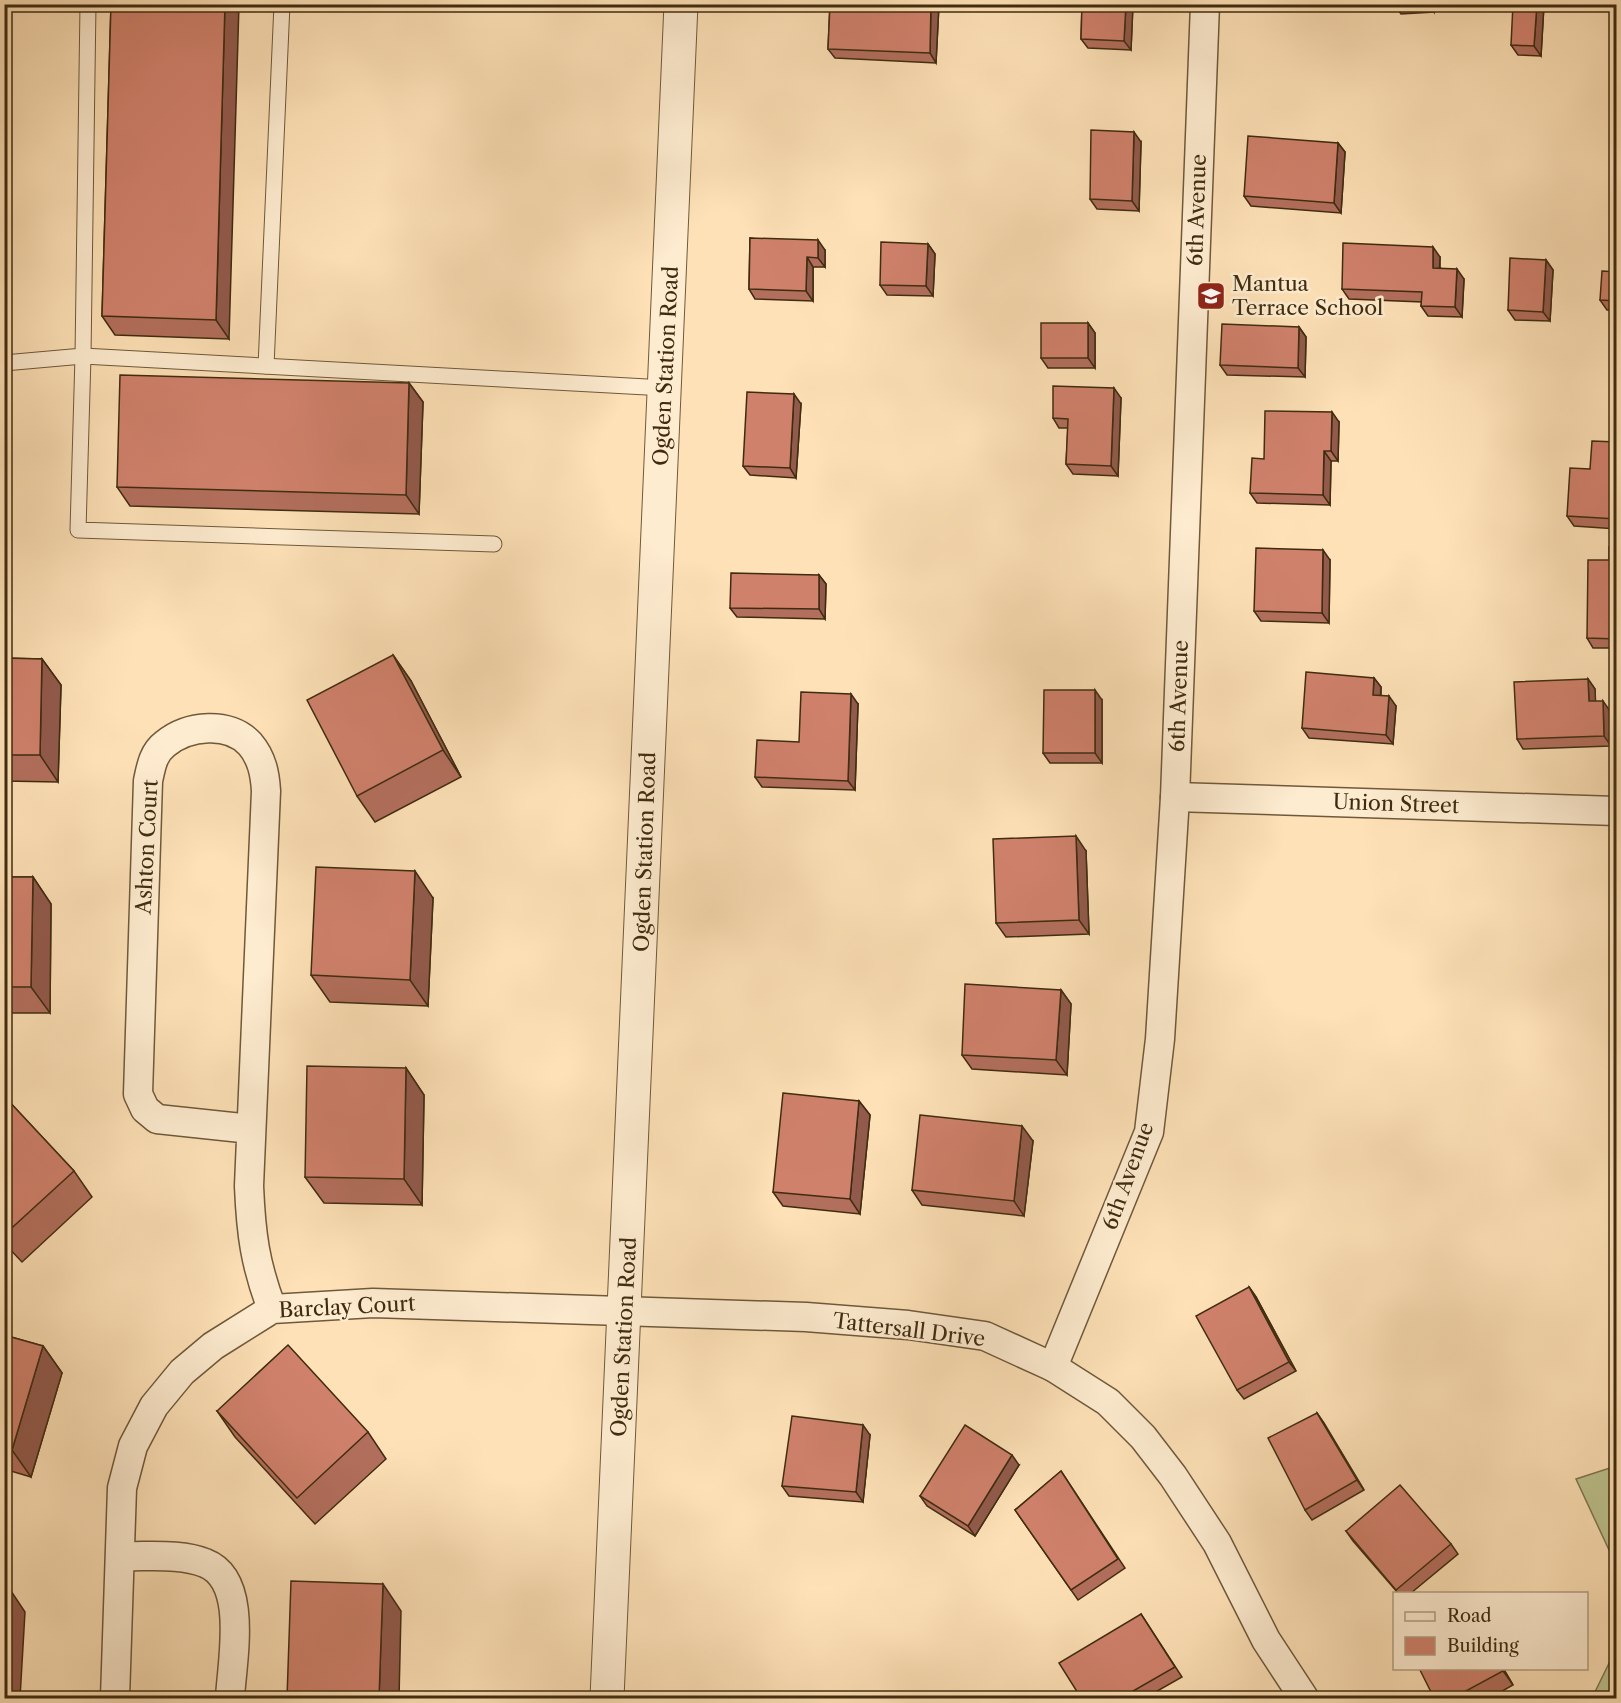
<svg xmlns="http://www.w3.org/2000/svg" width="1621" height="1703" font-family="'Libre Caslon Text',serif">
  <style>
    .green { fill: #bec38f; stroke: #7e7850; stroke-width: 1.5 }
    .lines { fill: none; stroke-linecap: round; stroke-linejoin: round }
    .service-casing { stroke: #6f593a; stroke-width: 17 }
    .minor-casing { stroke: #6f593a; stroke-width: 31 }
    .tertiary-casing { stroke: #6f593a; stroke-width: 35 }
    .service { stroke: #feecd0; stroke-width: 15 }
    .minor { stroke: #feecd0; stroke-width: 28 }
    .tertiary { stroke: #feecd0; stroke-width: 33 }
    .wall { fill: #b36f5d; stroke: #3f2c10; stroke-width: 1.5 }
    .shaded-wall { fill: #925a4c; stroke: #3f2c10; stroke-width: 1.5 }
    .building { fill: #d0816c; stroke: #3f2c10; stroke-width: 1.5 }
    .labels { text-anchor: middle; stroke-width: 5; stroke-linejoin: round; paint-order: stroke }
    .street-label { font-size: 21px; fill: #3f2c10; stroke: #feecd0 }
    .poi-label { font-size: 21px; fill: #3f2c10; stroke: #feecd0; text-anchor: start }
  </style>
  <rect width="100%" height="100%" fill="#fee1b7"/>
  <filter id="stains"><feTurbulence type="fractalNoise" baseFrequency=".00333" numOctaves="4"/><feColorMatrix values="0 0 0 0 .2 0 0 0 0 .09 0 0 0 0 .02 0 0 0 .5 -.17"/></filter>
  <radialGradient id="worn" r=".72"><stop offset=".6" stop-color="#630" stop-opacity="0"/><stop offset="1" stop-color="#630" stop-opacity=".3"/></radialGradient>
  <g class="green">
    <path d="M1616 1466V1565L1576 1479Z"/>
    <path d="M1616 1649V1698H1592Z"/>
  </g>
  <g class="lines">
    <g class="service-casing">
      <g id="service">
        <path d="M4 363 83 356 88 4"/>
        <path d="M266 366 282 4"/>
        <path d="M494 544 78 530 83 356 665 388"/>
      </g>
    </g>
    <g class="minor-casing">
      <g id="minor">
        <path d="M1175 797 1616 811"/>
        <path d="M251 1129 157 1119 145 1109 138 1094 148 781C151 767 153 753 165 744 188 725 229 721 250 744 262 758 265 774 266 791L249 1186C251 1234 255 1264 272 1309"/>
        <path d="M1053 1367 1149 1132 1160 1039 1175 797 1205 4"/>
        <path d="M122 1556C147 1557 181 1553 205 1563 249 1580 232 1660 230 1698"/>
        <path d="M115 1698 122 1488 133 1446 154 1406 182 1372 213 1346 272 1309 373 1303 806 1317 908 1325 985 1336 1053 1367 1108 1402 1143 1437 1173 1476 1217 1543 1266 1640 1304 1698"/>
      </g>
    </g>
    <g class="tertiary-casing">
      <path id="tertiary" d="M607 1698 681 4"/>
    </g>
    <use href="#service" class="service"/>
    <use href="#minor" class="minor"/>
    <use href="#tertiary" class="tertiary"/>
  </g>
  <g class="wall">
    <path d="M111 4 229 339 115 335 102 316Z"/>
    <path d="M830 4H939L936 63 835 58 828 49Z"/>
    <path d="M1082 4H1133L1131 50 1088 48 1081 39Z"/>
    <path d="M1394 4H1433L1434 12 1401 14Z"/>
    <path d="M1544 5 1541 56 1518 55 1511 45Z"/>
    <path d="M1141 142 1139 211 1097 209 1090 199Z"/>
    <path d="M1338 143 1345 152 1341 213 1251 206 1244 196Z"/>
    <path d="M750 238 825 250V267H813V301L755 299 749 289Z"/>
    <path d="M928 244 935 254 933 296 887 295 880 285Z"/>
    <path d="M1440 257V268L1464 279 1462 317 1428 316 1421 306 1422 302 1349 299 1342 289Z"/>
    <path d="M1546 260 1553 270 1550 321 1515 320 1508 310Z"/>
    <path d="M1617 272V310H1607L1600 300Z"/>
    <path d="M1088 323 1095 333V368H1048L1041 358Z"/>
    <path d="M1299 327 1306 337 1305 377 1227 375 1220 365Z"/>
    <path d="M409 383 423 402 419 514 130 506 117 487Z"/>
    <path d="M1121 398 1118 476 1073 474 1066 464 1068 428H1059L1053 418Z"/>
    <path d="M801 404 796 478 750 475 743 466Z"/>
    <path d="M1339 422 1338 461H1331L1330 505 1257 503 1250 493Z"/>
    <path d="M1617 442V529L1574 526 1567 516 1590 469Z"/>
    <path d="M1617 547V648H1593L1587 638Z"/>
    <path d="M1330 560 1329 623 1261 621 1254 611Z"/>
    <path d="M819 575 826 584 825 619 737 617 730 608Z"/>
    <path d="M393 655 411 681 461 777 375 822 357 796Z"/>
    <path d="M4 658 42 659 61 685 58 782 4 781Z"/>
    <path d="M1374 678 1381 687V696L1396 706 1393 744 1309 738 1302 728Z"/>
    <path d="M1588 679 1595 689V701L1610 711 1611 746 1523 749 1517 739Z"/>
    <path d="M1102 700V763H1050L1043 753Z"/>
    <path d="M858 704 855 790 762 787 755 777Z"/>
    <path d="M1086 851 1089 934 1006 937 996 923Z"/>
    <path d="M4 877H33L51 904 50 1013H4Z"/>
    <path d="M433 898 428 1006 330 1002 311 975Z"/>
    <path d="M1061 990 1071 1004 1067 1075 972 1069 962 1055Z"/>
    <path d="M406 1068 424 1095 422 1205 324 1203 305 1177Z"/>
    <path d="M4 1096 74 1171 92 1197 22 1262 4 1243Z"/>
    <path d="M859 1101 870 1115 860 1214 783 1206 773 1192Z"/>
    <path d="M1033 1141 1024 1216 922 1205 912 1190Z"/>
    <path d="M1249 1287 1256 1297 1296 1371 1244 1399 1237 1390Z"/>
    <path d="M4 1335 43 1346 62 1373 31 1477 4 1469Z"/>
    <path d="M217 1411 368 1432 386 1459 315 1524 235 1437Z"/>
    <path d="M1317 1413 1364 1490 1312 1520 1305 1510Z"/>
    <path d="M870 1435 863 1502 789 1496 782 1486Z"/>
    <path d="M1019 1465 975 1536 927 1506 920 1496Z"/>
    <path d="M1061 1471 1125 1568 1078 1600 1015 1510Z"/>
    <path d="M1346 1531 1451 1544 1458 1554 1411 1593H1398L1353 1541Z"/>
    <path d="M1141 1614 1182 1677 1145 1698H1081Z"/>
    <path d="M1503 1668 1513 1685 1490 1698H1434Z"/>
  </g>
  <g class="shaded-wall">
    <path d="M225 4H239L229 339 216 320Z"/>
    <path d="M931 4H939L936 63 930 53Z"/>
    <path d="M1126 4H1133L1131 50 1124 41Z"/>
    <path d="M1428 4H1433L1434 12Z"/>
    <path d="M1537 4H1544L1541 56 1534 46Z"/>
    <path d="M1134 132 1141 142 1139 211 1132 201Z"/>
    <path d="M1338 143 1345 152 1341 213 1334 203Z"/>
    <path d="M818 240 825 250V267L818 258Z"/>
    <path d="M928 244 935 254 933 296 926 286Z"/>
    <path d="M1433 247 1440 257 1439 278 1433 268Z"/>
    <path d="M807 257 813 267V301L806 291Z"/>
    <path d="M1546 260 1553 270 1550 321 1543 312Z"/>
    <path d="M1457 269 1464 279 1462 317 1455 307Z"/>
    <path d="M1088 323 1095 333V368L1088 358Z"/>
    <path d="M1299 327 1306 337 1305 377 1298 368Z"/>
    <path d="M409 383 423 402 419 514 406 495Z"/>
    <path d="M1114 388 1121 398 1118 476 1111 466Z"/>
    <path d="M794 394 801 404 796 478 790 468Z"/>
    <path d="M1332 412 1339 422 1338 461 1331 451Z"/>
    <path d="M1324 451 1331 461 1330 505 1323 495Z"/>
    <path d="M1323 550 1330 560 1329 623 1322 613Z"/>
    <path d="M819 575 826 584 825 619 819 609Z"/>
    <path d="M393 655 411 681 461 777 443 750Z"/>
    <path d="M42 659 61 685 58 782 40 755Z"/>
    <path d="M1374 678 1381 687 1380 705 1373 695Z"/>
    <path d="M1588 679 1595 689 1596 711 1589 701Z"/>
    <path d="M1095 690 1102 700V763L1095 753Z"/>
    <path d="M851 694 858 704 855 790 848 781Z"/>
    <path d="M1389 696 1396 706 1393 744 1386 735Z"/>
    <path d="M1603 701 1610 711 1611 746 1604 736Z"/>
    <path d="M1076 836 1086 851 1089 934 1079 920Z"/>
    <path d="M415 871 433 898 428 1006 410 980Z"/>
    <path d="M33 877 51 904 50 1013 31 987Z"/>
    <path d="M1061 990 1071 1004 1067 1075 1056 1060Z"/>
    <path d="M406 1068 424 1095 422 1205 404 1179Z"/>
    <path d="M859 1101 870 1115 860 1214 850 1199Z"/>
    <path d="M1022 1126 1033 1141 1024 1216 1014 1201Z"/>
    <path d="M1249 1287 1256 1297 1296 1371 1289 1362Z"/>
    <path d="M43 1346 62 1373 31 1477 12 1450Z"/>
    <path d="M1317 1413 1324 1423 1364 1490 1357 1480Z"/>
    <path d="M863 1425 870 1435 863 1502 856 1492Z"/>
    <path d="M1012 1455 1019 1465 975 1536 968 1526Z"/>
    <path d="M383 1584 401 1611 399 1698H379Z"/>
    <path d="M7 1585 25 1612 20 1698H4V1623Z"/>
    <path d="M1501 1668H1503L1513 1685Z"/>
  </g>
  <g class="building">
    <path d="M111 4H225L216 320 102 316Z"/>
    <path d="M830 4H931L930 53 828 49Z"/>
    <path d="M1082 4H1126L1124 41 1081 39Z"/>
    <path d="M1513 4H1537L1534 46 1511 45Z"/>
    <path d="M1091 130 1134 132 1132 201 1090 199Z"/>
    <path d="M1248 136 1338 143 1334 203 1244 196Z"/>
    <path d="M750 238 818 240V258L807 257 806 291 749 289Z"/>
    <path d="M881 242 928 244 926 286 880 285Z"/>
    <path d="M1343 243 1433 247V268L1457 269 1455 307 1421 306 1422 292 1342 289Z"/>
    <path d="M1510 258 1546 260 1543 312 1508 310Z"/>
    <path d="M1602 271 1617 272V301L1600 300Z"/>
    <rect x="1041" y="323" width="47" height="35"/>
    <path d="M1222 324 1299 327 1298 368 1220 365Z"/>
    <path d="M120 375 409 383 406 495 117 487Z"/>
    <path d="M1053 386 1114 388 1111 466 1066 464 1068 419 1053 418Z"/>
    <path d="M747 392 794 394 790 468 743 466Z"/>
    <path d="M1265 411 1332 412 1331 451H1324L1323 495 1250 493 1252 458 1264 459Z"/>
    <path d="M1592 441 1617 442V519L1567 516 1570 468 1590 469Z"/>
    <path d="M1609 547H1617V639L1587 638 1588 560H1609Z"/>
    <path d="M1256 548 1323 550 1322 613 1254 611Z"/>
    <path d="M731 573 819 575V609L730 608Z"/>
    <path d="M393 655 443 750 357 796 307 700Z"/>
    <path d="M4 658 42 659 40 755H4Z"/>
    <path d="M1306 672 1374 678 1373 695 1389 696 1386 735 1302 728Z"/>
    <path d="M1588 679 1589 701H1603L1604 736 1517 739 1514 682Z"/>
    <path d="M1044 690H1095V753H1043Z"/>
    <path d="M801 692 851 694 848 781 755 777 757 740 799 742Z"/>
    <path d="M1076 836 1079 920 996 923 993 839Z"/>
    <path d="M316 867 415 871 410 980 311 975Z"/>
    <path d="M4 877H33L31 987H4Z"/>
    <path d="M965 984 1061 990 1056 1060 962 1055Z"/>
    <path d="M307 1066 406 1068 404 1179 305 1177Z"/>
    <path d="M783 1093 859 1101 850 1199 773 1192Z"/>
    <path d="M4 1096 74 1171 4 1235Z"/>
    <path d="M920 1115 1022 1126 1014 1201 912 1190Z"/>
    <path d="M1249 1287 1289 1362 1237 1390 1196 1316Z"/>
    <path d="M4 1335 43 1346 12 1450 4 1448Z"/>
    <path d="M288 1345 368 1432 297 1498 217 1411Z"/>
    <path d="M1317 1413 1357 1480 1305 1510 1268 1438Z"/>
    <path d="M792 1416 863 1425 856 1492 782 1486Z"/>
    <path d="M965 1425 1012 1455 968 1526 920 1496Z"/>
    <path d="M1061 1471 1118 1559 1071 1590 1015 1510Z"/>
    <path d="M1400 1485 1451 1544 1396 1590 1346 1531Z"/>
    <path d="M291 1581 383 1584 379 1698H287Z"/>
    <path d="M4 1585H7L4 1623Z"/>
    <path d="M1141 1614 1175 1667 1121 1698H1081L1059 1663Z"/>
    <path d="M1419 1668H1501L1503 1671 1453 1698H1434Z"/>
    <path d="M927 1693 938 1698H925Z"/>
    <path d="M1516 1693 1520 1698H1510Z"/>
  </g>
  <defs>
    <g id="school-square" transform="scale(1.5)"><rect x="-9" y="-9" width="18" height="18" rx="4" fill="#8f2418" stroke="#feecd0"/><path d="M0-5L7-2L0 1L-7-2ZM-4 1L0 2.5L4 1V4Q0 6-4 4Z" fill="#fff"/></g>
  </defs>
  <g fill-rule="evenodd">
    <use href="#school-square" x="1211" y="296"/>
  </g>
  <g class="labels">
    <g class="street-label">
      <text transform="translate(1197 210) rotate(-88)" y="7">6th Avenue</text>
      <text transform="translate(666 366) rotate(-87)" y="7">Ogden Station Road</text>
      <text transform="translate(1179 696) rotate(-88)" y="7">6th Avenue</text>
      <text transform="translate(1396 804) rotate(2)" y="7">Union Street</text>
      <text transform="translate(147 847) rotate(-87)" y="7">Ashton Court</text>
      <text transform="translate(645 852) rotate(-88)" y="7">Ogden Station Road</text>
      <text transform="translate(1128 1176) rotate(-70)" y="7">6th Avenue</text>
      <text transform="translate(347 1307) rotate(-3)" y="7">Barclay Court</text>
      <text transform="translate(909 1330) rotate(7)" y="7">Tattersall Drive</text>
      <text transform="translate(624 1337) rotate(-87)" y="7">Ogden Station Road</text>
    </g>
    <g class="poi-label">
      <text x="1232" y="291">Mantua<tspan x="1232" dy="24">Terrace School</tspan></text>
    </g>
  </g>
  <rect width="1621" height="1703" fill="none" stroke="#fee1b7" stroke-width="24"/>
  <rect x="6" y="6" width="1609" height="1691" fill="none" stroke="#3f2c10" stroke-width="3"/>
  <rect x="12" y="12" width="1597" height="1679" fill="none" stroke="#3f2c10" stroke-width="1.5"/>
  <rect x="1393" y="1592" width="195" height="78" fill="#feecd0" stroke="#b29f83" stroke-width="1.5"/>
  <rect x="1405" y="1612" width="30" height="9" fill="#feecd0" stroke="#b29f83" stroke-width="1.5"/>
  <text x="1447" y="1622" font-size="18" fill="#3f2c10">Road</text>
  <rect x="1405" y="1637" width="30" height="18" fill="#d0816c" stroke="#b29f83" stroke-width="1.5"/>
  <text x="1447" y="1652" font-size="18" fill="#3f2c10">Building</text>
  <rect width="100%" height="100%" filter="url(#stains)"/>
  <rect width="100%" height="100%" fill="url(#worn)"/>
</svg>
